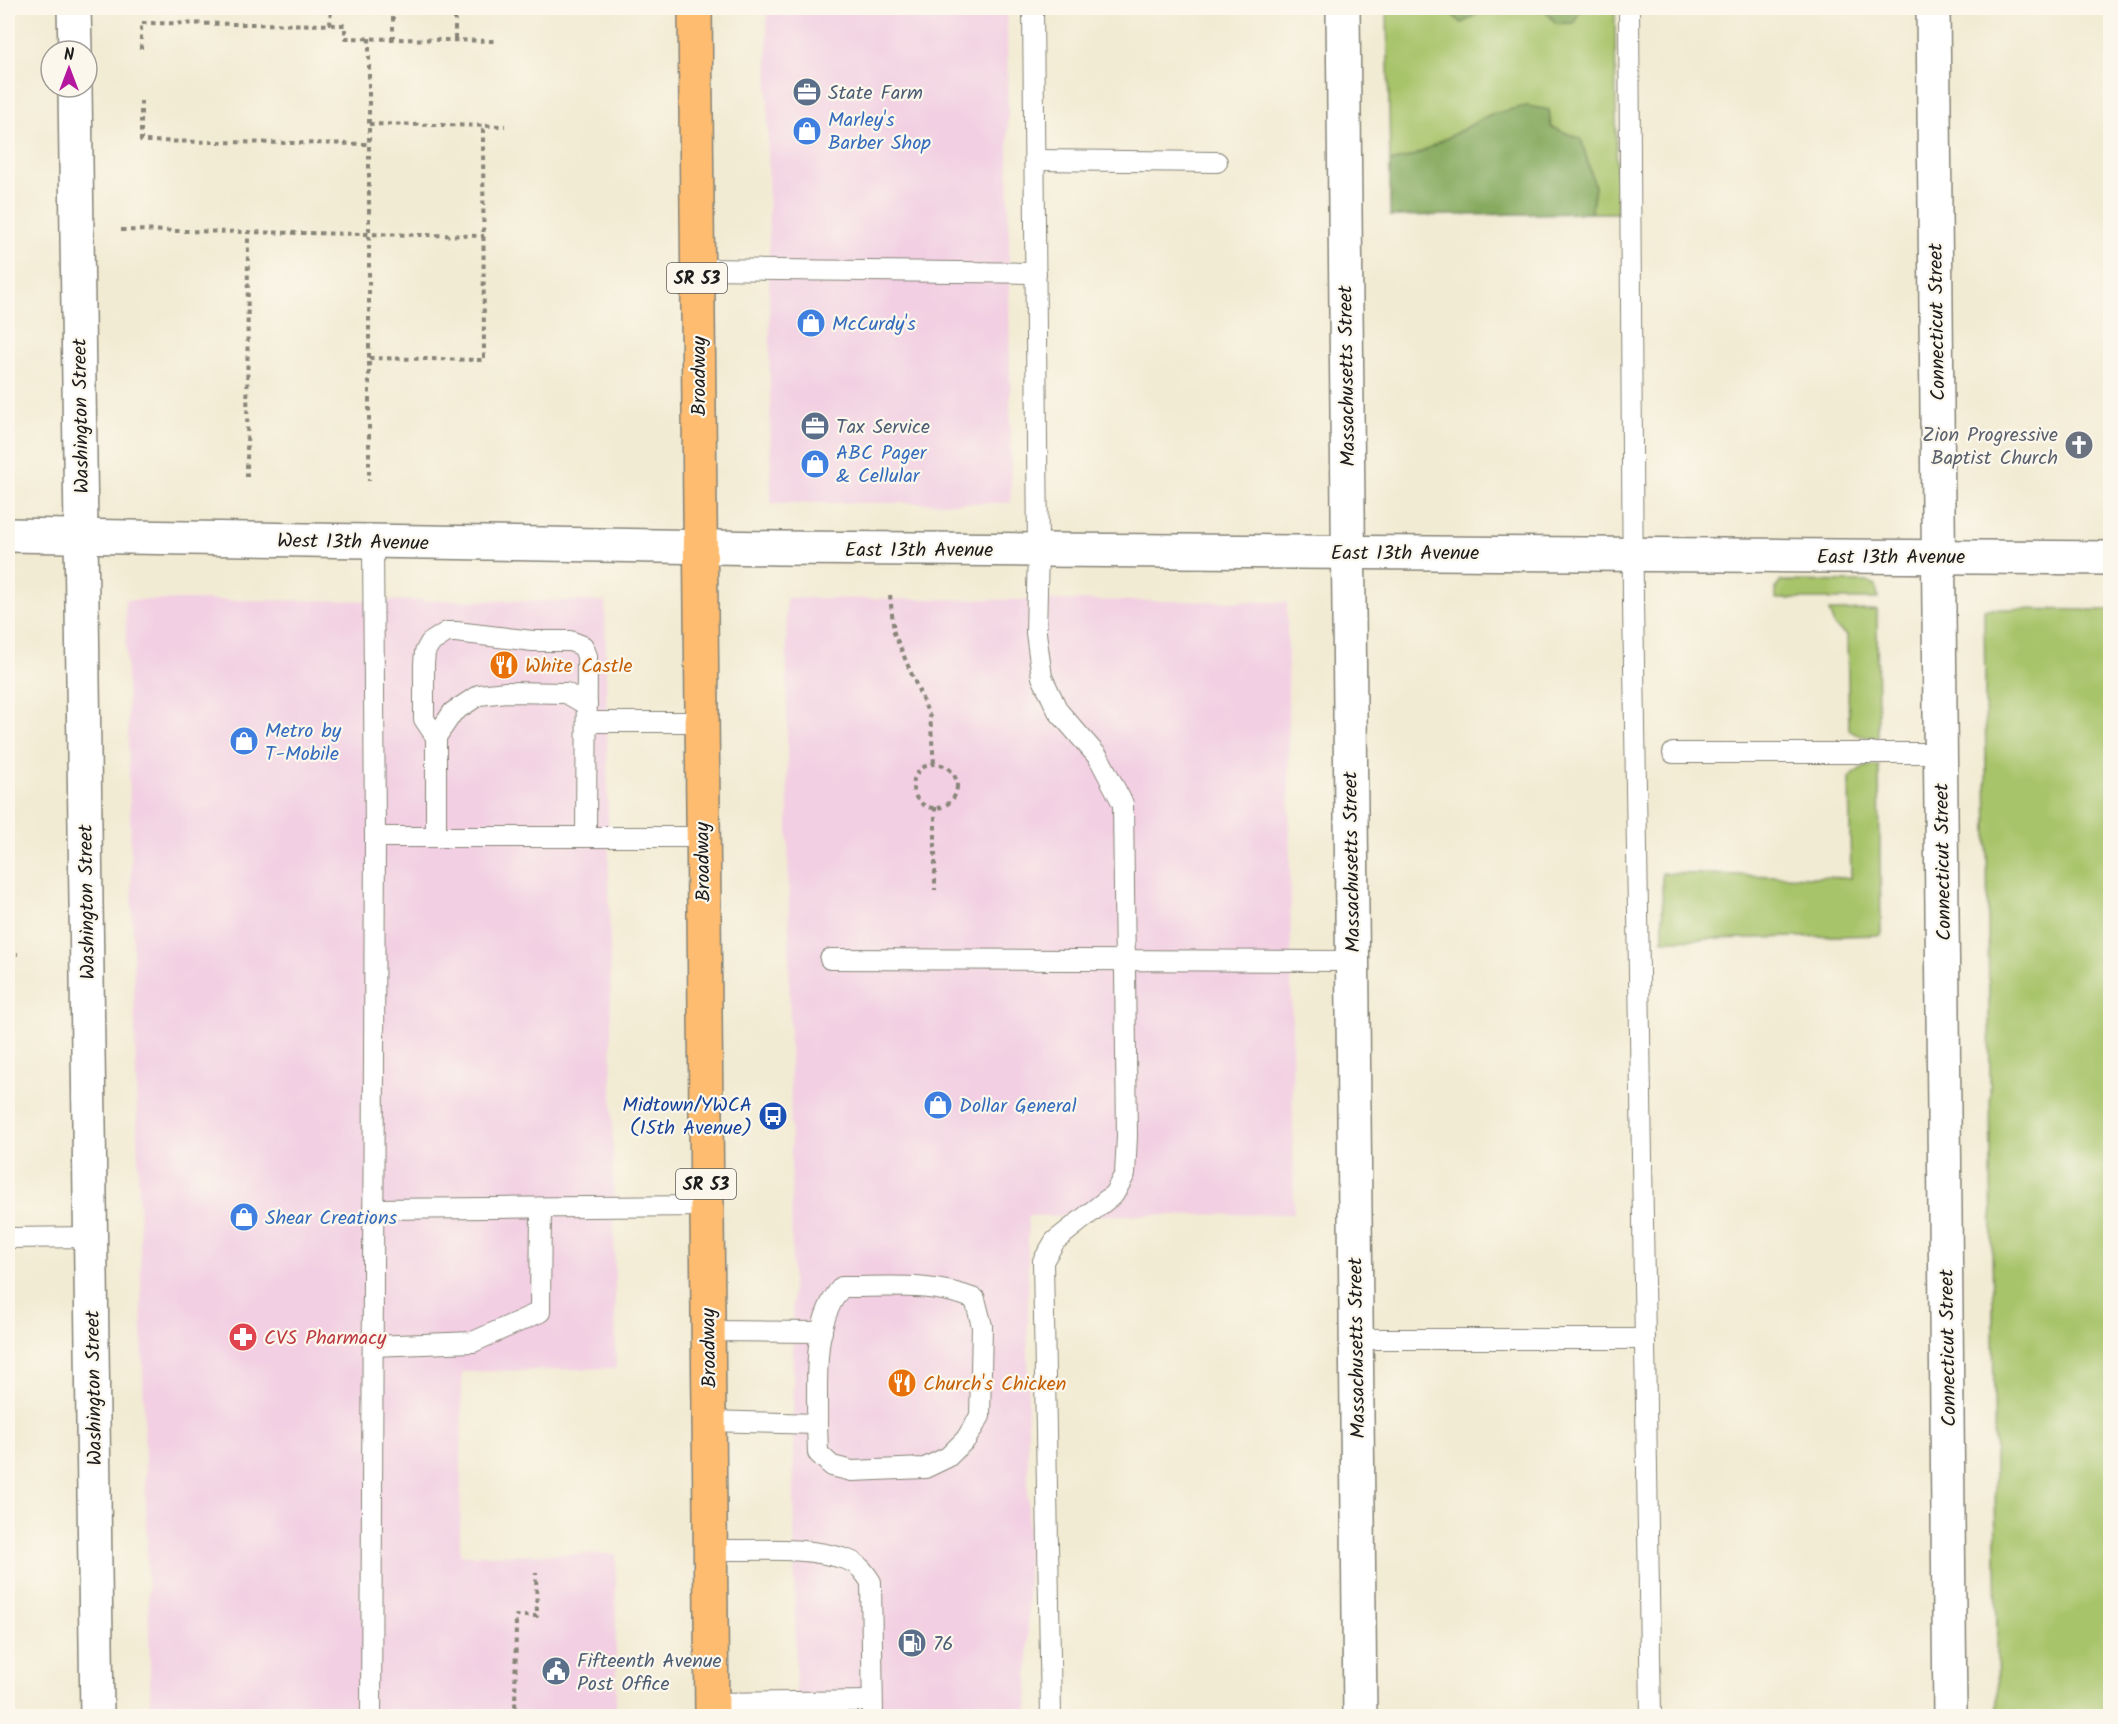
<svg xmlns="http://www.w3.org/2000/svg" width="2118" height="1724" font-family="Kalam,sans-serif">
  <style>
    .built { fill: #f2cfe2 }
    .green { fill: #a8c46a; stroke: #627043; stroke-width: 1.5 }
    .forest { fill: #86aa5e; stroke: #51633d; stroke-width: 1.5 }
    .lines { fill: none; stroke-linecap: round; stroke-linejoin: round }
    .service-casing { stroke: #878478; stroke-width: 22 }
    .minor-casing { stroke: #878478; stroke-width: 36 }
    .primary-casing { stroke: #878478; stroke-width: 36 }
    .path { stroke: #878478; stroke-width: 4; stroke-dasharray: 4.5 4.5; stroke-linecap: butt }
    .service { stroke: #fff; stroke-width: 20 }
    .minor { stroke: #fff; stroke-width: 33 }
    .primary { stroke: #fdbc6f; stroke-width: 33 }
    .labels { text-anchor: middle; stroke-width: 4.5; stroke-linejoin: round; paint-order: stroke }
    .shield { fill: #fbf7ec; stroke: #5f5e5a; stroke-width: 1.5 }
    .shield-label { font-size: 18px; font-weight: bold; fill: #1c1c1c }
    .service-label { font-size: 20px; fill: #4e5e75; stroke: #fbf7ec; text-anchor: start }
    .shop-label { font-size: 20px; fill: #366cbe; stroke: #fbf7ec; text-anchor: start }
    .street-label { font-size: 20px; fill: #1c1c1c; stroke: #fbf7ec }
    .worship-label { font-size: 20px; fill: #5b616d; stroke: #fbf7ec; text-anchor: end }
    .food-label { font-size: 20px; fill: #c56008; stroke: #fbf7ec; text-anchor: start }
    .transit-label { font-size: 20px; fill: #164399; stroke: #fbf7ec; text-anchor: end }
    .health-label { font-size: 20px; fill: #be3a42; stroke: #fbf7ec; text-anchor: start }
  </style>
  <rect width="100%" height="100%" fill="#fbf7ec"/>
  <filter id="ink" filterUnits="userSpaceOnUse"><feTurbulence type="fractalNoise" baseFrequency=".0167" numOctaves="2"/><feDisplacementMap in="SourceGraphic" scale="12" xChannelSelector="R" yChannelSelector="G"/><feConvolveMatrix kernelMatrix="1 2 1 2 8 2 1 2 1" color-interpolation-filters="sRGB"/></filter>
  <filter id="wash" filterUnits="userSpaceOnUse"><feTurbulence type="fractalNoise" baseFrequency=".008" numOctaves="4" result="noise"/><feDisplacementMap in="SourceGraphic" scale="24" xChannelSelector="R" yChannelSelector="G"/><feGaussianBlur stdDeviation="1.35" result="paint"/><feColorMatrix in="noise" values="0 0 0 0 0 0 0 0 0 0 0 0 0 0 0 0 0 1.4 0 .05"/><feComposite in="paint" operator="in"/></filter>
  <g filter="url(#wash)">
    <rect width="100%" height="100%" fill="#f2ebd3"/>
    <g class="built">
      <path d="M767 8H1007L1011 503H771Z"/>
      <path d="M786 598 1287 602 1294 1214 1028 1216V1716H796Z"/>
      <path d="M125 600 605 601 616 1368 462 1372 460 1555 616 1554V1716H151Z"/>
    </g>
    <g class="green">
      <path d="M1387 8H1445L1462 23 1486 8H1543L1556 23H1574L1581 8H1615L1617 213H1591L1595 187 1581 139 1551 127 1549 110 1445 139 1414 157 1390 162Z"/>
      <path d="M1781 581 1867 582 1876 586 1878 599H1776V588Z"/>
      <path d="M1984 609 2110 610V1716H1998Z"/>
      <path d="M1877 610 1878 737C1867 737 1858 737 1849 730L1847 636 1834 626 1829 611Z"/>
      <path d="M1870 766H1879L1881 935 1663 940 1662 873 1851 878 1849 778 1860 769Z"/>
    </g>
    <g class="forest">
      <path d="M1445 8H1486L1462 23Z"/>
      <path d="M1543 8H1581L1574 23H1556Z"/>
      <path d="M1527 106 1549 110 1551 127 1581 139 1595 187 1591 213 1390 216V162L1414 156 1491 114Z"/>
    </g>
  </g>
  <g filter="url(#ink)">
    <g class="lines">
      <g class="service-casing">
        <g id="service">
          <path d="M1033 8 1038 550 1036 633 1042 677 1058 711 1099 758 1123 804 1127 1136 1125 1174 1114 1194 1055 1241 1043 1261 1051 1716"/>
          <path d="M1629 8 1633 602 1651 1716"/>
          <path d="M1035 160 1217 162"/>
          <path d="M697 269 1036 273"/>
          <path d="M373 541 375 837H702"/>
          <path d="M587 722H701"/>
          <path d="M436 737 453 712 479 695 506 692 566 693 587 705"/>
          <path d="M1673 753H1941"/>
          <path d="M436 837V737L424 719V664L425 652 430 643 447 632H456L533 641H570L583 646 587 656 586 837"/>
          <path d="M830 959 1352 961"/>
          <path d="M373 1209 706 1206"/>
          <path d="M8 1238 90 1237"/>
          <path d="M707 1331 822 1332"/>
          <path d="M1356 1339H1645"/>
          <path d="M373 1346 473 1342 540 1312 541 1208"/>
          <path d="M708 1421 817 1424 818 1453 832 1466 852 1471 925 1468 948 1457 966 1439 980 1416 982 1326 975 1299C932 1282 887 1287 842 1287 811 1322 818 1381 817 1424"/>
          <path d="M710 1550C754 1551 806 1545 848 1560 859 1564 865 1573 871 1582L873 1716"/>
          <path d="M711 1703 872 1701"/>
          <path d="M371 1716 375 837"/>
        </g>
      </g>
      <g class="minor-casing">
        <g id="minor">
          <path d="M74 8 75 51"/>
          <path d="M1343 8 1360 1716"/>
          <path d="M1933 8 1950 1716"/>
          <path d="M75 87 97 1716"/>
          <path d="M8 535 778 548 2110 558"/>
        </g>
      </g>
      <g class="primary-casing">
        <path id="primary" d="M695 8 712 1716"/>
      </g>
      <g class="path">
        <path d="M393 8V39"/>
        <path d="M455 8V40"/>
        <path d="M602 8H605"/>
        <path d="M330 25 331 8"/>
        <path d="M369 38V481"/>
        <path d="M141 49V23L345 25V38L495 41"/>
        <path d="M141 101V141L369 144"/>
        <path d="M369 124 505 126"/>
        <path d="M121 230 484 236"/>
        <path d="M369 358 484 360 483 126"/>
        <path d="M247 477 248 232"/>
        <path d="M890 595 894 633 930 717 934 763"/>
        <circle cx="935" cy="786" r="22"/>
        <path d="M935 807V890"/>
        <path d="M8 954H18"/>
        <path d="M515 1716 516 1616H537L536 1573"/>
      </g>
      <use href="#service" class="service"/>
      <use href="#minor" class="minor"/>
      <use href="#primary" class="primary"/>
    </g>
  </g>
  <defs>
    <g id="office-disc" transform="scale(1.5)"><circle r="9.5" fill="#5c6f8a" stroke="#fbf7ec"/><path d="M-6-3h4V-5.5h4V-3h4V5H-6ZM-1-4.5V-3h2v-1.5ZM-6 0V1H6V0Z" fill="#fff"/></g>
    <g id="shop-disc" transform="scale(1.5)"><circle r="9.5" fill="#3f7fe0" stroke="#fbf7ec"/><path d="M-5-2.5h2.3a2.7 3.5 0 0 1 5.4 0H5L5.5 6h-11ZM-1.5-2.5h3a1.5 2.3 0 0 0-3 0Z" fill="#fff"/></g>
    <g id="church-disc" transform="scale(1.5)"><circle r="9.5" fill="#6b7280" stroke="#fbf7ec"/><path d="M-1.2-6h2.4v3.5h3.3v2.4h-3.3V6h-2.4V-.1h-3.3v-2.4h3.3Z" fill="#fff"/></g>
    <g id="restaurant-disc" transform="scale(1.5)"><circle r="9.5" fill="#e8710a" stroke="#fbf7ec"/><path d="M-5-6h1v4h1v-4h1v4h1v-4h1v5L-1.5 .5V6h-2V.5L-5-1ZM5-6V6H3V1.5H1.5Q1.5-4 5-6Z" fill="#fff"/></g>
    <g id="bus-disc" transform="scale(1.5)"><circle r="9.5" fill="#1a4fb4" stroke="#fbf7ec"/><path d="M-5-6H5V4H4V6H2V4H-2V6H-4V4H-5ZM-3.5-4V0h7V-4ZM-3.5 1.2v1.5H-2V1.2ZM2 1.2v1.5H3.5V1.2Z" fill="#fff"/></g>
    <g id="pharmacy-disc" transform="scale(1.5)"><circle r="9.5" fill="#e0444e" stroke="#fbf7ec"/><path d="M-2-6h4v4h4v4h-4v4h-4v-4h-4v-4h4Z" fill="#fff"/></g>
    <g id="fuel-disc" transform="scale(1.5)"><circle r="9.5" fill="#5c6f8a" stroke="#fbf7ec"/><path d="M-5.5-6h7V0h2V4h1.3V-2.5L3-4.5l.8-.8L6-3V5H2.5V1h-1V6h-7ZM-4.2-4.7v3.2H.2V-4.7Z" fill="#fff"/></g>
    <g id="civic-disc" transform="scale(1.5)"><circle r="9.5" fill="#5c6f8a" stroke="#fbf7ec"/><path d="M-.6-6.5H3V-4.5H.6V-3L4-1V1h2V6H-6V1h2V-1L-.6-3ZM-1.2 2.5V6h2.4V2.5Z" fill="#fff"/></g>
  </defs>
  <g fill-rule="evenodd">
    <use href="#office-disc" x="807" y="92"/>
    <use href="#shop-disc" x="807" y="131"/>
    <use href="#shop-disc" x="811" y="323"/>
    <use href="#office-disc" x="815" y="426"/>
    <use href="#church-disc" x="2079" y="445"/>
    <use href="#shop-disc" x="815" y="464"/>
    <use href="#restaurant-disc" x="504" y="665"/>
    <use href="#shop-disc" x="244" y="741"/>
    <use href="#shop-disc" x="938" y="1105"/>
    <use href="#bus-disc" x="773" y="1116"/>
    <use href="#shop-disc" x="244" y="1217"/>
    <use href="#pharmacy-disc" x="243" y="1337"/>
    <use href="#restaurant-disc" x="902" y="1383"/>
    <use href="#fuel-disc" x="912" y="1643"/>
    <use href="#civic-disc" x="556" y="1671"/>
  </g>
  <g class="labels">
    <g class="shield">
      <rect x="667" y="263" width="60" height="30" rx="4.5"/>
      <rect x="676" y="1169" width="60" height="30" rx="4.5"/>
    </g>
    <g class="shield-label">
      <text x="697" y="284">SR 53</text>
      <text x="706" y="1190">SR 53</text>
    </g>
    <g class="service-label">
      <text x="828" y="99">State Farm</text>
      <text x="836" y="433">Tax Service</text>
      <text x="933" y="1650">76</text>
      <text x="577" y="1667">Fifteenth Avenue<tspan x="577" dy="23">Post Office</tspan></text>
    </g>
    <g class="shop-label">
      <text x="828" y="126">Marley's<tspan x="828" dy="23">Barber Shop</tspan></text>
      <text x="832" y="330">McCurdy's</text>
      <text x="836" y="459">ABC Pager<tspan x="836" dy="23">&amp; Cellular</tspan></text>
      <text x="265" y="737">Metro by<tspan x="265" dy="23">T-Mobile</tspan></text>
      <text x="959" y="1112">Dollar General</text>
      <text x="265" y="1224">Shear Creations</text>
    </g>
    <g class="street-label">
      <text transform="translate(1936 322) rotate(-91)" y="7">Connecticut Street</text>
      <text transform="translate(698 376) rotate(-90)" y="7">Broadway</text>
      <text transform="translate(1346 376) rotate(-91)" y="7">Massachusetts Street</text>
      <text transform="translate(80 416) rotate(-91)" y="7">Washington Street</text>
      <text transform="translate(353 541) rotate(1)" y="7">West 13th Avenue</text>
      <text x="919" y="556">East 13th Avenue</text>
      <text x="1405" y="559">East 13th Avenue</text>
      <text x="1891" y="563">East 13th Avenue</text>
      <text transform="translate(702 862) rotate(-91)" y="7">Broadway</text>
      <text transform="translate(1351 862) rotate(-91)" y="7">Massachusetts Street</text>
      <text transform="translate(1942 862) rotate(-91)" y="7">Connecticut Street</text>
      <text transform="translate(86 902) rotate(-91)" y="7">Washington Street</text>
      <text transform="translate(708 1348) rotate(-91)" y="7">Broadway</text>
      <text transform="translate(1356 1348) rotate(-91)" y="7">Massachusetts Street</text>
      <text transform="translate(1947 1348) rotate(-91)" y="7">Connecticut Street</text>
      <text transform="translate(93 1388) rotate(-91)" y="7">Washington Street</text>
    </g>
    <g class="worship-label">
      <text x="2058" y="441">Zion Progressive<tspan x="2058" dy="23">Baptist Church</tspan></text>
    </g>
    <g class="food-label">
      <text x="525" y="672">White Castle</text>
      <text x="923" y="1390">Church's Chicken</text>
    </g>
    <g class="transit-label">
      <text x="752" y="1111">Midtown/YWCA<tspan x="752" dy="23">(15th Avenue)</tspan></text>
    </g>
    <g class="health-label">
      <text x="264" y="1344">CVS Pharmacy</text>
    </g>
  </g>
  <rect width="2118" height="1724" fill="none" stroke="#fbf7ec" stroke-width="30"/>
  <g transform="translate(69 69)"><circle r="28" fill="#fbf7ec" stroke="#a29f99" stroke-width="1.5"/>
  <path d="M0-4.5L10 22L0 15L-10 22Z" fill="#b5179e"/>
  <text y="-9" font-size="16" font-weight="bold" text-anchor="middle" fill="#1c1c1c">N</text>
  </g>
</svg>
